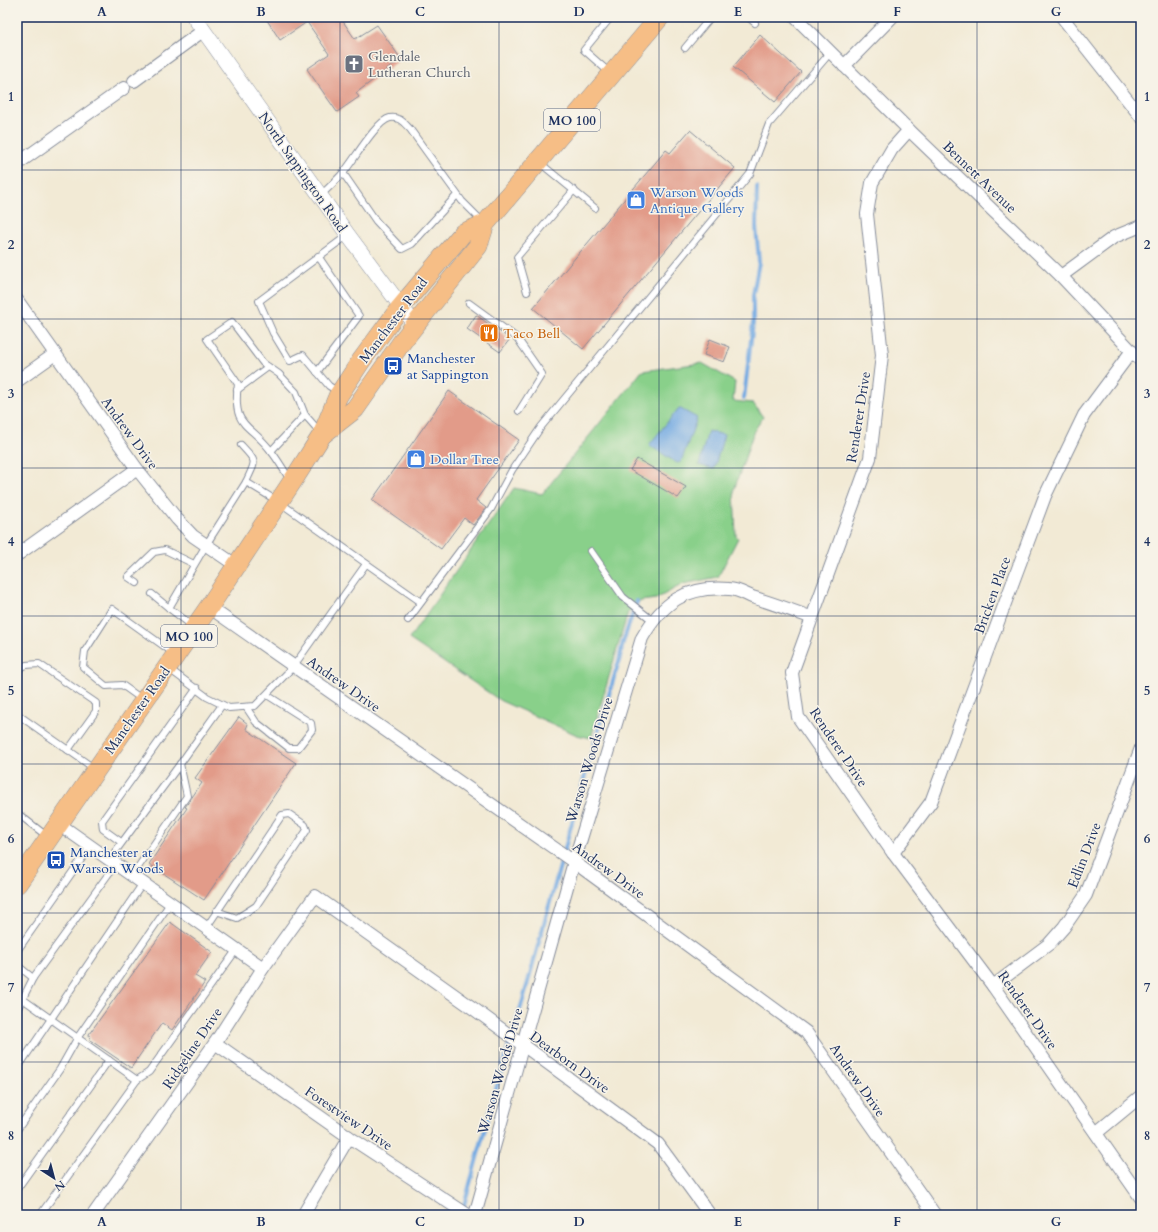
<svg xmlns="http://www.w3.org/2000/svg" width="1158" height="1232" font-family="Cardo,serif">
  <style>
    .green { fill: #89d08a; stroke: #528074 }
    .water { fill: #75aae2; stroke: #486ca0 }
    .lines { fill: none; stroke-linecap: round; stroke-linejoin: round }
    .stream { stroke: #75aae2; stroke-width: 4 }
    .building { fill: #e29b89 }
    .service-casing { stroke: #868c9a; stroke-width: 8 }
    .minor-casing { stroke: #868c9a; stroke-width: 14 }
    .tertiary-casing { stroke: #868c9a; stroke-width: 16 }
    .primary-casing { stroke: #868c9a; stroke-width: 20 }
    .service { stroke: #fff; stroke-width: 6 }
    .minor { stroke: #fff; stroke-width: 12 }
    .tertiary { stroke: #fff; stroke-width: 15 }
    .primary { stroke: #f6be86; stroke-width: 19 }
    .grid { fill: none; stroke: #1b2f5e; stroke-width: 1; stroke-opacity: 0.55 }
    .labels { text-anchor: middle; stroke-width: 3; stroke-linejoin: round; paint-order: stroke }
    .shield { fill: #f7f3e8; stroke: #5d6a87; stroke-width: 1 }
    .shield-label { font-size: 13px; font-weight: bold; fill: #1b2f5e }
    .worship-label { font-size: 14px; fill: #5b616d; stroke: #f7f3e8; text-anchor: start }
    .street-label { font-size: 14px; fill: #1b2f5e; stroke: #f7f3e8 }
    .shop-label { font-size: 14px; fill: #366cbe; stroke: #f7f3e8; text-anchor: start }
    .food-label { font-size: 14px; fill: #c56008; stroke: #f7f3e8; text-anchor: start }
    .transit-label { font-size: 14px; fill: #164399; stroke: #f7f3e8; text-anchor: start }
    .neatline { fill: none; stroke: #1b2f5e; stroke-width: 1.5 }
    .grid-label { font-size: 13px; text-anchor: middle; font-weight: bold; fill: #1b2f5e }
  </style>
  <rect width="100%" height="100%" fill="#f7f3e8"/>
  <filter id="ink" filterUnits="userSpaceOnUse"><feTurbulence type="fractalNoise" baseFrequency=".025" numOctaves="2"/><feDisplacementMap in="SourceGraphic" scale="8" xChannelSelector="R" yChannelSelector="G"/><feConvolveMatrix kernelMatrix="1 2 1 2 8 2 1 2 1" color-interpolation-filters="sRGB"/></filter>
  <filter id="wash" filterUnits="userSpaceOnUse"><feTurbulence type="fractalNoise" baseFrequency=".012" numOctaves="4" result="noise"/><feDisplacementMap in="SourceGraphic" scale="16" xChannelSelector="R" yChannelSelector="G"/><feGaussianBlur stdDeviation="0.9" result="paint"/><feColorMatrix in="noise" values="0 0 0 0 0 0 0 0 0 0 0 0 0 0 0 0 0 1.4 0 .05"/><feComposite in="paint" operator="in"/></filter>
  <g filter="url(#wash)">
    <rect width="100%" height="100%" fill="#f2ead5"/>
    <path class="green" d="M702 363 735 382 733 401 753 403 763 417 754 431 734 490 736 536 738 538 718 577 683 584 656 599 641 601 628 612 591 738 577 735 501 701 409 639 514 488 542 494 642 371Z"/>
    <g class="water">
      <path d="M679 408 697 418 681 462 677 463 649 445Z"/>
      <path d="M708 431 724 435 714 469 699 465Z"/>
    </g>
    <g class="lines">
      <g class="stream">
        <path d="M744 398 753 323V295L759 262 756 227 757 187"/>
        <path d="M463 1209 499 1078 523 1000 587 768 619 661 623 642 637 601"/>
      </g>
    </g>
    <g id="blocks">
      <g class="building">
        <path d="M265 17H340L355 39 377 25 401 59 356 93 359 97 337 112 307 69 329 54 307 22 280 40Z"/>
        <path d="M760 35 801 72 775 102 733 67Z"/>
        <path d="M690 130 735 168 583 349 533 308 666 150 670 153Z"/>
        <path d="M476 315 510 339 500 352 467 329Z"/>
        <path d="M710 339 730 347 724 362 704 355Z"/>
        <path d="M449 391 519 440 476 500 486 508 478 519 473 525 464 518 441 549 372 500Z"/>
        <path d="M637 459 686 487 678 498 630 470Z"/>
        <path d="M239 717 248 724 246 729 296 763 204 900 149 864 187 808 185 807 202 783 195 778Z"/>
        <path d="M170 922 212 952 195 976 205 982 172 1030 162 1023 131 1068 90 1040 89 1034Z"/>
      </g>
    </g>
  </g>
  <g filter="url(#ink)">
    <use href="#blocks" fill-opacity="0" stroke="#868c9a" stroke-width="1"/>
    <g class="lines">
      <g class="service-casing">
        <g id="service">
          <path d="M748 17 755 23"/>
          <path d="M685 48 711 17"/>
          <path d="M610 73 584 50 611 17"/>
          <path d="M540 163 595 208"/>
          <path d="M343 173 376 221 402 249 412 244 457 195"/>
          <path d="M321 195C328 188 336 181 343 173 353 162 376 121 390 118 399 116 404 123 410 129L462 201 482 221"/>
          <path d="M527 292 517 257 574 190"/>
          <path d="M469 303 517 338 542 374 519 411"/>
          <path d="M317 372 359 316 318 256"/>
          <path d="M237 390 268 367"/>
          <path d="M339 392 329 386 303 355 290 361 273 333 259 301 348 235"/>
          <path d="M241 445C258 463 256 460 246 482L279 502 421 602"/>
          <path d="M271 451 305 415"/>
          <path d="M290 480C284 470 278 460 271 451 249 422 232 429 238 384L207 339 232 322 263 363 279 374 296 392 305 415 320 432"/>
          <path d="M591 551 623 597 652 620"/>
          <path d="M137 583 128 577 154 552 165 550 194 564"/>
          <path d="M152 594 169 608"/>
          <path d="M408 620 491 509 512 470 541 427 750 174 769 124 830 53"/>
          <path d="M194 627 169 608 206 545 246 482"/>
          <path d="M168 668 207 697 229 708 255 706 293 667 366 564"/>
          <path d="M17 670 26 665 39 664 96 703V711L68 750"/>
          <path d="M143 700 122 685 106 686 83 667 85 651 112 609 175 654"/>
          <path d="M246 707 256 722 289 748H298L312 730 311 723 267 695"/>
          <path d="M17 714 95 769"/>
          <path d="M17 813 48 837"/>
          <path d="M121 842 103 829 102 821 197 688"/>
          <path d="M109 860 180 764 222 705"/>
          <path d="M132 876 187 796 180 764"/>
          <path d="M206 928 282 815 289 814 305 825 307 830 256 906 237 918 216 911"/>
          <path d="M17 951 90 847"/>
          <path d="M17 965 33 978"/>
          <path d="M17 995 137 1080 149 1072 237 949"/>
          <path d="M17 1010 33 978 115 865"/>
          <path d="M17 1069 143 883"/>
          <path d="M17 1130 60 1069 78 1037 171 902"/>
          <path d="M17 1189 109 1060"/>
          <path d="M40 1215 137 1080"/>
        </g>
      </g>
      <g class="minor-casing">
        <g id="minor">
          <path d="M795 17 909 130 1061 276 1141 361"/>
          <path d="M1062 17 1141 117"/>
          <path d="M844 66 892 17"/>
          <path d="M134 81 204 30"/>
          <path d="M909 130 892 149 872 183 867 214 882 355 870 458 792 673 798 717 893 853 993 986 1141 1198"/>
          <path d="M17 164 124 88"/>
          <path d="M1061 276 1114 237 1141 226"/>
          <path d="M17 300 137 469 177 519 193 536 237 566"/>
          <path d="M17 381 55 354"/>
          <path d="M17 555 137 469"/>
          <path d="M209 607 574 862 806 1032 935 1215"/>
          <path d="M59 824 263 968"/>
          <path d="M893 853 931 802 1045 496 1084 415 1131 352"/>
          <path d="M993 986 1049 944 1064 927 1086 895 1141 748"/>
          <path d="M215 1043 349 1137 468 1215"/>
          <path d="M1096 1133 1141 1096"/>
          <path d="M93 1215 215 1043 263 968 315 896 474 1009 658 1144 710 1215"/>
          <path d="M303 1215 349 1137"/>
          <path d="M475 1215 574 862 642 638C662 603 686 585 729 589 737 589 745 594 752 597 772 603 791 610 810 617"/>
        </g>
      </g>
      <g class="tertiary-casing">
        <path id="tertiary" d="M194 17 348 235 415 325"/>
      </g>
      <g class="primary-casing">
        <g id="primary">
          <path d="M323 434 355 409 404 339 478 246 485 224 660 17"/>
          <path d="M17 884 209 607 292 482 322 435 338 396 361 361 400 308 463 233 485 224"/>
        </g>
      </g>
      <use href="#service" class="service"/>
      <use href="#minor" class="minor"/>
      <use href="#tertiary" class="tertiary"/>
      <use href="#primary" class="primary"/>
    </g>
  </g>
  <path class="grid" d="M181 17V1215M340 17V1215M499 17V1215M659 17V1215M818 17V1215M977 17V1215M17 170H1141M17 319H1141M17 468H1141M17 616H1141M17 764H1141M17 913H1141M17 1062H1141"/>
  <defs>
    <g id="church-square" transform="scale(1)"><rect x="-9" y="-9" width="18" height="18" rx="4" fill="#6b7280" stroke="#f7f3e8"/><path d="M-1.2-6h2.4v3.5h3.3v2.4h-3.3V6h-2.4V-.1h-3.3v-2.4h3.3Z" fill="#fff"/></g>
    <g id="shop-square" transform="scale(1)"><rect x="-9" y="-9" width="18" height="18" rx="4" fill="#3f7fe0" stroke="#f7f3e8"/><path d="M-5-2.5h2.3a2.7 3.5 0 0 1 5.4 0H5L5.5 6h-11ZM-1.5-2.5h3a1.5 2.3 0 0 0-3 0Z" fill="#fff"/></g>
    <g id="restaurant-square" transform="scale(1)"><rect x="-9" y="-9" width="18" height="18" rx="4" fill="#e8710a" stroke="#f7f3e8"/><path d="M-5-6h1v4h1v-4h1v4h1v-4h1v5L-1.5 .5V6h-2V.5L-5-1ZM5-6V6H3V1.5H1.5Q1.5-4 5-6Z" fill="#fff"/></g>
    <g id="bus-square" transform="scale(1)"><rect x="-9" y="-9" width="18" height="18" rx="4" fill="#1a4fb4" stroke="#f7f3e8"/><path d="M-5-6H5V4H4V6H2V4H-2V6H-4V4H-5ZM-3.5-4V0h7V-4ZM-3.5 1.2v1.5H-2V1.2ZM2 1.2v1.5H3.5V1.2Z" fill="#fff"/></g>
  </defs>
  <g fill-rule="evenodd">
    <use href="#church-square" x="354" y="64"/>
    <use href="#shop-square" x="636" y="200"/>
    <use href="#restaurant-square" x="489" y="333"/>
    <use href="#bus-square" x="393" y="366"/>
    <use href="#shop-square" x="416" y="459"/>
    <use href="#bus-square" x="56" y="860"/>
  </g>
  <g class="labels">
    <g class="shield">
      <rect x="544" y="109" width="56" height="22" rx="3"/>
      <rect x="161" y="625" width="56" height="22" rx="3"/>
    </g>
    <g class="shield-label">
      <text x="572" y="125">MO 100</text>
      <text x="189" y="641">MO 100</text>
    </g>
    <g class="worship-label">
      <text x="368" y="61">Glendale<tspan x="368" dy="16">Lutheran Church</tspan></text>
    </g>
    <g class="street-label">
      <text transform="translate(303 172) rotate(55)" y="5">North Sappington Road</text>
      <text transform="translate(980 177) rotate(44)" y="5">Bennett Avenue</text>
      <text transform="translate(393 320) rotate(-53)" y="5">Manchester Road</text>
      <text transform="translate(858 417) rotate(-81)" y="5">Renderer Drive</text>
      <text transform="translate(130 433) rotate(54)" y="5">Andrew Drive</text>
      <text transform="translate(992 595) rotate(-70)" y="5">Bricken Place</text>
      <text transform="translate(344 684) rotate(35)" y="5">Andrew Drive</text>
      <text transform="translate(137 710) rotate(-55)" y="5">Manchester Road</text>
      <text transform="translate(839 747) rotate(56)" y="5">Renderer Drive</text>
      <text transform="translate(589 760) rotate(-73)" y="5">Warson Woods Drive</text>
      <text transform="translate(1084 855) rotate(-69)" y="5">Edlin Drive</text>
      <text transform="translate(609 870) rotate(36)" y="5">Andrew Drive</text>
      <text transform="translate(1028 1010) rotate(55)" y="5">Renderer Drive</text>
      <text transform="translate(192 1048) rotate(-56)" y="5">Ridgeline Drive</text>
      <text transform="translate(570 1062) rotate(36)" y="5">Dearborn Drive</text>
      <text transform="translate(500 1071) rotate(-74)" y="5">Warson Woods Drive</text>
      <text transform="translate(858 1080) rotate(55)" y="5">Andrew Drive</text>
      <text transform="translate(349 1118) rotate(34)" y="5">Forestview Drive</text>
    </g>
    <g class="shop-label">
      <text x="650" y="197">Warson Woods<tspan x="650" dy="16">Antique Gallery</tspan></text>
      <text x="430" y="464">Dollar Tree</text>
    </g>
    <g class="food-label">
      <text x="503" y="338">Taco Bell</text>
    </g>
    <g class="transit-label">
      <text x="407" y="363">Manchester<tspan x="407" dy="16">at Sappington</tspan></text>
      <text x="70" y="857">Manchester at<tspan x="70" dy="16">Warson Woods</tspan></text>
    </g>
  </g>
  <rect width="1158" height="1232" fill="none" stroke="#f7f3e8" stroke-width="44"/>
  <g transform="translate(54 1178) rotate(144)" stroke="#f7f3e8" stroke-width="3" paint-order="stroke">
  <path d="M0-3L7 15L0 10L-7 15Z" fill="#1b2f5e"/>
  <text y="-6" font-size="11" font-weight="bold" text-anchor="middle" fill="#1b2f5e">N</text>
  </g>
  <rect x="22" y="22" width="1114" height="1188" class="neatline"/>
  <g class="grid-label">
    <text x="102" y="16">A</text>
    <text x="261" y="16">B</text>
    <text x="420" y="16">C</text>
    <text x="579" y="16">D</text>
    <text x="738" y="16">E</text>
    <text x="897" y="16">F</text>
    <text x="1056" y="16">G</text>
    <text x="11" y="101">1</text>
    <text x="1147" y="101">1</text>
    <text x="11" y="249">2</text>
    <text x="1147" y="249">2</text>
    <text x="11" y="398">3</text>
    <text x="1147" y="398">3</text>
    <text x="11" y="546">4</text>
    <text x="1147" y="546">4</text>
    <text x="11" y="695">5</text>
    <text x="1147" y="695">5</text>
    <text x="11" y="843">6</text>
    <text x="1147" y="843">6</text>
    <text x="11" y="992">7</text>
    <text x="1147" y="992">7</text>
    <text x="11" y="1140">8</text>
    <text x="1147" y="1140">8</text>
    <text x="102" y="1226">A</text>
    <text x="261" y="1226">B</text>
    <text x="420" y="1226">C</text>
    <text x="579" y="1226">D</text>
    <text x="738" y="1226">E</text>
    <text x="897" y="1226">F</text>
    <text x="1056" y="1226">G</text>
  </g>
</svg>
